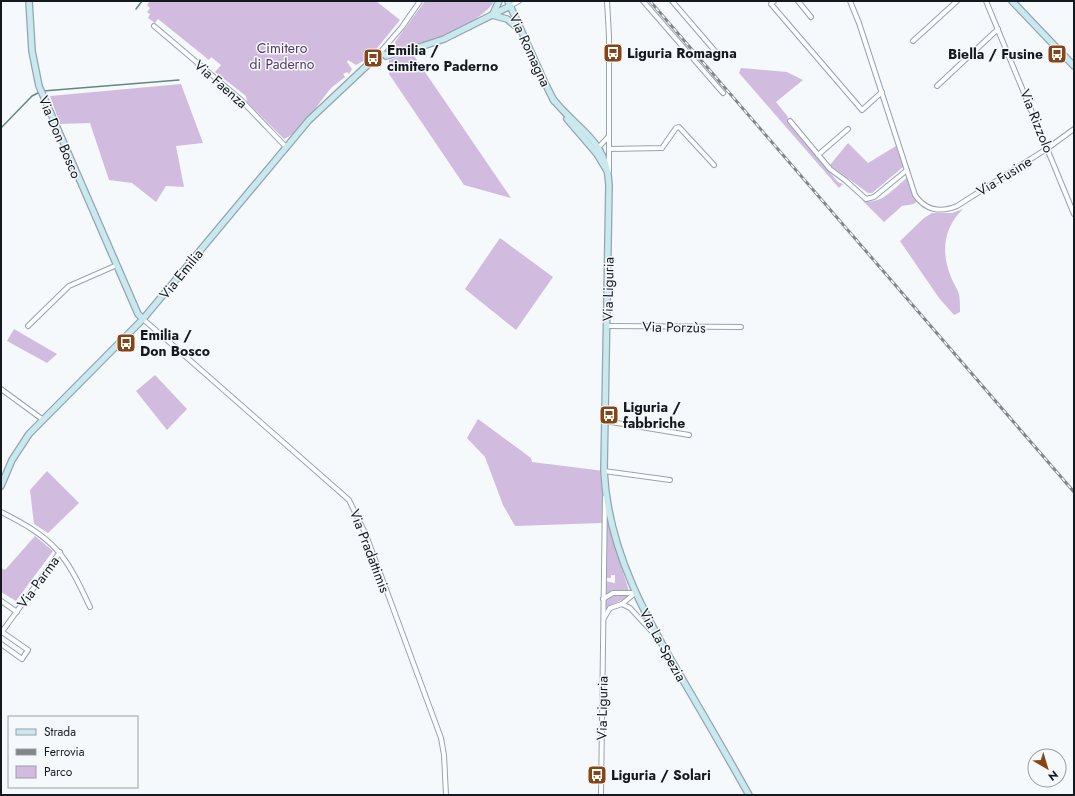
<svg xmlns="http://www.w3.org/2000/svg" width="1075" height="796" font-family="Jost,sans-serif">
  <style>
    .green { fill: #d1bce0 }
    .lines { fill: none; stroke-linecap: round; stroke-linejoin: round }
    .stream { stroke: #618881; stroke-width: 1.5 }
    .street-casing { stroke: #93a4b2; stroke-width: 6 }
    .secondary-casing { stroke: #93a4b2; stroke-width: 8 }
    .street { stroke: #fff; stroke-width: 4 }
    .secondary { stroke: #c9e9ee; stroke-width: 5.5 }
    .rail-casing { stroke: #81868a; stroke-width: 3 }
    .rail { stroke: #f6f9fc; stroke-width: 1.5; stroke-dasharray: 4.5; stroke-linecap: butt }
    .labels { text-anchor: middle; stroke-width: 3; stroke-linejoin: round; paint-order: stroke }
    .park-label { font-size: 14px; fill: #553669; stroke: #f6f9fc }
    .poi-label { font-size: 14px; font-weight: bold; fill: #13191e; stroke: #f6f9fc; text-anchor: start }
    .street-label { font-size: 14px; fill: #13191e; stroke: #f6f9fc }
  </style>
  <rect width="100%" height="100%" fill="#f6f9fc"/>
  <g class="green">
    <path d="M150 1H376L400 20 369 58 356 65 348 60 347 62 352 69 349 74 347 72 343 74 345 77 331 88 297 132 284 139 247 102 246 96 215 72 221 65 211 57 209 60 158 19 155 23 148 18 150 14 147 12 150 8 147 5Z"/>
    <path d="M425 1H494C486 20 416 52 396 48L395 42Z"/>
    <path d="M412 53 511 198 464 185 389 74V60Z"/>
    <path d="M741 68 787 72 803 80 776 102 788 117 787 122 838 182 843 184 839 188 739 73Z"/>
    <path d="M181 84 203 143 176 146 184 187 166 186 156 202 132 183 109 180 90 123 60 124 50 96Z"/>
    <path d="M848 143 868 163 896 146 903 167 872 193H868L830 165Z"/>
    <path d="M908 177 917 201 914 204 902 206 884 222 862 200C880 207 894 188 908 177Z"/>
    <path d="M963 209C943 228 941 253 951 277 953 283 957 288 959 294 960 300 960 306 960 312L954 315 939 298 900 241 924 218 932 213H952Z"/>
    <path d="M500 238 553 277 516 330 465 289Z"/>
    <path d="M14 329 57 354 47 363 7 341Z"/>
    <path d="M155 375 187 409 167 430 136 391Z"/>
    <path d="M478 419 531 458 532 462 604 471 602 523 515 526 503 505 485 457 467 438Z"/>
    <path d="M47 471 79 503 48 533 34 524 30 490Z"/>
    <path d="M606 511 616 551 629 591 616 590 605 594V581L615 583V575H611V578H605Z"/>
    <path d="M35 536 53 551 16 601 1 592V568L5 570Z"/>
    <path d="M616 594 628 595C622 603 612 602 605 609V600Z"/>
  </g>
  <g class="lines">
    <g class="stream">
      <path d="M136 9 142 1"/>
      <path d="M43 91 179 80"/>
      <path d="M1 128 32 96 40 92"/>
    </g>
    <g class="street-casing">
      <g id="street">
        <path d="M607 1 609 36V171"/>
        <path d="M643 1 723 93"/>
        <path d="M672 1 715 51"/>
        <path d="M774 1 771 4 862 110 882 92"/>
        <path d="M798 1 811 17"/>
        <path d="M850 1 859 23 915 195C925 210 940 213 957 206L1048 148 1074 129"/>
        <path d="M986 1 1074 214"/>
        <path d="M510 6 519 1"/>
        <path d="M154 26 240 99 286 147"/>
        <path d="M913 41 957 1"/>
        <path d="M377 56 402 27 420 1"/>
        <path d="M937 86 998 29"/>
        <path d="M790 121 830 169 845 180 866 199 874 197 907 170"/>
        <path d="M597 149 609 136"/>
        <path d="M609 149 662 148 676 128 679 127 714 165"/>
        <path d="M818 155 848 129"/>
        <path d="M143 319 349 500 366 535 441 738 444 755 446 795"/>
        <path d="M28 326 69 286 117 265"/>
        <path d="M607 326 741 327"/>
        <path d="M1 389 42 419"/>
        <path d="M605 421 689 435"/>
        <path d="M604 471 670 480"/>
        <path d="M1 512C55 539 65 553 90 607"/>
        <path d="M603 599 613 593H635"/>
        <path d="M1 601 17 612"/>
        <path d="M622 604 630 608 655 635"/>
        <path d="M604 618 610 608 622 604 635 593"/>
        <path d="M1 633 60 552"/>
        <path d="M1 644 22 659 28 650 2 632"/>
        <path d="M601 795 605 497"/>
      </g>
    </g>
    <g class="secondary-casing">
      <g id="secondary">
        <path d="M29 1 32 51 39 86 138 314 143 319"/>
        <path d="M508 1 544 81 554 101"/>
        <path d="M1012 1 1074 66"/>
        <path d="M493 14 499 1"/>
        <path d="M492 15 507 19 519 29"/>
        <path d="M386 56 423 46 444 39 510 6"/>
        <path d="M553 99C578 131 607 139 609 185L604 471C608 551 647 620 687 687 708 723 729 759 749 795"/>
        <path d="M567 119 597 154 606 169"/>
        <path d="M1 486 12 460 29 434 143 319 309 120 376 57 382 54 389 55"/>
      </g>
    </g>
    <use href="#street" class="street"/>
    <use href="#secondary" class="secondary"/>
    <g class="rail-casing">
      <path id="rail" d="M650 1 1074 492"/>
    </g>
    <use href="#rail" class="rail"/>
  </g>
  <defs>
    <g id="bus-square" transform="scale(1)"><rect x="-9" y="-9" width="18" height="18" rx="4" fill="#874515" stroke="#f6f9fc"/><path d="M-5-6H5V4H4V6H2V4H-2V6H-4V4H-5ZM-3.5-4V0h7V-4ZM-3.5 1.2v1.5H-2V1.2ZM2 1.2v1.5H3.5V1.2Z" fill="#fff"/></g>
  </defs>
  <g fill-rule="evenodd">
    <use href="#bus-square" x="613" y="53"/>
    <use href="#bus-square" x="1057" y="54"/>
    <use href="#bus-square" x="373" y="58"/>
    <use href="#bus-square" x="126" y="343"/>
    <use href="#bus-square" x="609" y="415"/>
    <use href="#bus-square" x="597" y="775"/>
  </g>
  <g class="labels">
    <g class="park-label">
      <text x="282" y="53">Cimitero<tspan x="282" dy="16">di Paderno</tspan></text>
    </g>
    <g class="poi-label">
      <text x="387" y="55">Emilia /<tspan x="387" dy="16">cimitero Paderno</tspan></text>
      <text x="627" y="58">Liguria Romagna</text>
      <text x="1043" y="59" text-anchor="end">Biella / Fusine</text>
      <text x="140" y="340">Emilia /<tspan x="140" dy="16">Don Bosco</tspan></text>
      <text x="623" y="412">Liguria /<tspan x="623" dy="16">fabbriche</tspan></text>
      <text x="611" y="780">Liguria / Solari</text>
    </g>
    <g class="street-label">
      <text transform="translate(530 50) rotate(65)" y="5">Via Romagna</text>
      <text transform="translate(221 84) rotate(41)" y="5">Via Faenza</text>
      <text transform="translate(1037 121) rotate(68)" y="5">Via Rizzolo</text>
      <text transform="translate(60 137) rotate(67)" y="5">Via Don Bosco</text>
      <text transform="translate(1004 176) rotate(-32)" y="5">Via Fusine</text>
      <text transform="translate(181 274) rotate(-51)" y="5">Via Emilia</text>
      <text transform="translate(608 289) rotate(-89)" y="5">Via Liguria</text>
      <text transform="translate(674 327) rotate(1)" y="5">Via Porzùs</text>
      <text transform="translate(370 551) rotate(69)" y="5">Via Pradattimis</text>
      <text transform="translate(38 582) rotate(-54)" y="5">Via Parma</text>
      <text transform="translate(663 645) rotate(61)" y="5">Via La Spezia</text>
      <text transform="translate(602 708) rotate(-89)" y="5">Via Liguria</text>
    </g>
  </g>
  <rect width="1075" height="796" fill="none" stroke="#13191e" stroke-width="4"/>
  <rect x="8" y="716" width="130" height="72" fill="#f6f9fc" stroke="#9b9fa3"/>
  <rect x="16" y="729" width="20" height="6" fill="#c9e9ee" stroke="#9b9fa3"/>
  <text x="44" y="736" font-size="12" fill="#13191e">Strada</text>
  <rect x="16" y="749" width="20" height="6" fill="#81868a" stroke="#9b9fa3"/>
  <text x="44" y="756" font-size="12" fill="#13191e">Ferrovia</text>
  <rect x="16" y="766" width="20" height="12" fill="#d1bce0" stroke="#9b9fa3"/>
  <text x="44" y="776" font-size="12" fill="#13191e">Parco</text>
  <g transform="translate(1047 768) rotate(142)"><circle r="19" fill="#f6f9fc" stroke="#9b9fa3"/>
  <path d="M0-3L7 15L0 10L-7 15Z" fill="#874515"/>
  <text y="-6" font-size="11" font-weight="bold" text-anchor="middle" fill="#13191e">N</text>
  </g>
</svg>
